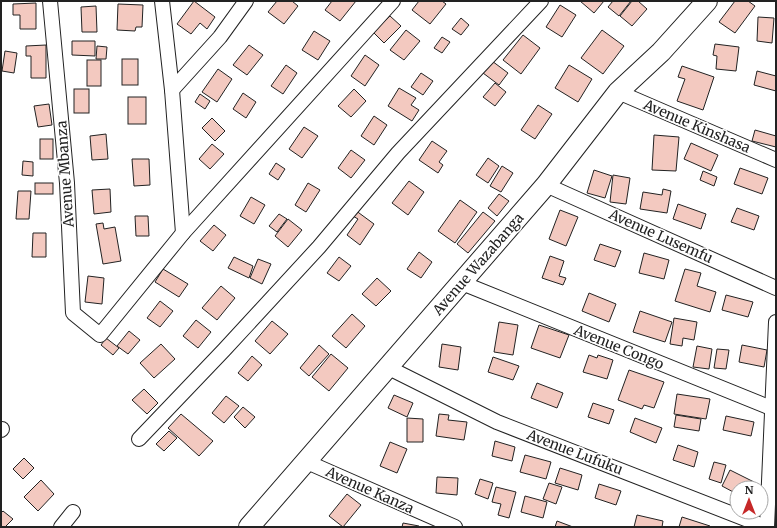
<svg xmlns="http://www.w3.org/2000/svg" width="777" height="528" font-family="Merriweather,serif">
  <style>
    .building { fill: #f3c9c0; stroke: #222 }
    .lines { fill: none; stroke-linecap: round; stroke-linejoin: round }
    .street-casing { stroke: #222; stroke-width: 16 }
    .secondary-casing { stroke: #222; stroke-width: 22 }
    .street { stroke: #fff; stroke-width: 14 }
    .secondary { stroke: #fff; stroke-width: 20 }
    .labels { text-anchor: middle; stroke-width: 3; stroke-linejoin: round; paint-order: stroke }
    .street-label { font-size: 14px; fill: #222; stroke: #fff }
  </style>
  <rect width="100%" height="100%" fill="#fff"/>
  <g class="building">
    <path d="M194 1 215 17 207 29 200 23 191 34 177 24Z"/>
    <path d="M277 1H292L298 6 284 24 268 12Z"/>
    <path d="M332 1H356L340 21 325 10Z"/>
    <path d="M419 1H442L446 4 430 24 412 10Z"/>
    <path d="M580 1H604L594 13Z"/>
    <path d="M613 1H631L619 16 608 7Z"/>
    <path d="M632 1H638L647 9 632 26 620 16Z"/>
    <path d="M735 1H748L755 6 735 33 719 22Z"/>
    <path d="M36 3V29H20V15H13V4Z"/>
    <path d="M118 4 143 5 142 27H136L135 31 117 30Z"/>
    <path d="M560 5 576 15 562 37 546 27Z"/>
    <path d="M96 6 97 32H82L81 7Z"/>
    <path d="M390 16 401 26 384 43 373 32Z"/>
    <path d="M758 17 774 18 772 43 757 41Z"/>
    <path d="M461 18 469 25 461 35 452 29Z"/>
    <path d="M406 30 420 41 404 60 390 50Z"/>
    <path d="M602 30 624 46 603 74 581 58Z"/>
    <path d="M314 31 330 41 318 60 302 50Z"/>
    <path d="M523 35 540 48 521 74 503 60Z"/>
    <path d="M442 37 450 42 442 53 434 48Z"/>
    <path d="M72 41H95V56L72 55Z"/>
    <path d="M715 44 739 47 736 71 716 69 717 56 713 55Z"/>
    <path d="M46 45V78H31V56H26V46Z"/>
    <path d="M249 45 263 55 247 75 233 65Z"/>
    <path d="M97 46 107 47 106 59H96Z"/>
    <path d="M5 51 17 53 14 73 2 71Z"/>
    <path d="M365 55 379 65 365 86 351 76Z"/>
    <rect x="122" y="59" width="16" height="26"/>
    <rect x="87" y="60" width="14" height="26"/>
    <path d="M492 61 508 73 499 85 483 73Z"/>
    <path d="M286 65 297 73 283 94 271 86Z"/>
    <path d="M569 65 592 79 578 102 555 88Z"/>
    <path d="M682 66 714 77 703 110 677 101 685 79 678 77Z"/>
    <path d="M218 69 232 79 217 102 202 92Z"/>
    <path d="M757 71 776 76V91L754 85Z"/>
    <path d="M421 73 433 81 423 95 411 87Z"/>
    <path d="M495 83 506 92 495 106 483 97Z"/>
    <path d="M399 88 416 98 411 105 419 110 412 121 388 106Z"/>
    <rect x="74" y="89" width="15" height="24"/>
    <path d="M354 89 366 101 351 117 338 106Z"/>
    <path d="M243 93 256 102 246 118 233 109Z"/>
    <path d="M200 94 210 101 205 109 195 102Z"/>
    <rect x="128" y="97" width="18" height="27"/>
    <path d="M49 104 52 125 38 127 34 106Z"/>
    <path d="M538 105 552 114 535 139 521 130Z"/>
    <path d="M374 116 387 125 374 145 361 136Z"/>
    <path d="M212 118 225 131 215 141 202 128Z"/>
    <path d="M304 127 318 136 302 158 289 149Z"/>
    <path d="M755 130 776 136V147L752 141Z"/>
    <path d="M106 134 108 159 92 160 90 136Z"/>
    <path d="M654 135 679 137 676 171 652 170Z"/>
    <rect x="40" y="139" width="13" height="20"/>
    <path d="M432 141 447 151 439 162 443 165 438 173 419 160Z"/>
    <path d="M691 143 718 155 711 171 684 159Z"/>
    <path d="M212 144 224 154 210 169 199 159Z"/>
    <path d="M351 150 365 160 351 178 338 168Z"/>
    <path d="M488 158 499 166 488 183 476 175Z"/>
    <path d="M132 159H149L150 185 134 186Z"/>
    <path d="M23 161 33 162V176L22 175Z"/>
    <path d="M276 163 285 169 278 180 269 174Z"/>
    <path d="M502 166 513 173 501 192 490 186Z"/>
    <path d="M740 168 768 178 762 194 734 184Z"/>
    <path d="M594 170 612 176 605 198 587 193Z"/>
    <path d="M703 171 717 177 714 186 700 180Z"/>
    <path d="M613 175 630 178 626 204 610 202Z"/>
    <path d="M409 181 424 192 408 215 392 203Z"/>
    <rect x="35" y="183" width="18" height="11"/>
    <path d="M308 183 320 190 306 212 295 205Z"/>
    <path d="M110 189 111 212 94 214 92 190Z"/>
    <path d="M663 189 671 191 667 213 640 209 643 192 662 195Z"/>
    <path d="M18 191H31L29 219H16Z"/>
    <path d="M499 194 509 201 497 216 488 208Z"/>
    <path d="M251 197 265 205 254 224 240 216Z"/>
    <path d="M460 200 477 212 455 243 438 231Z"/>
    <path d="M678 204 706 214 701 229 673 219Z"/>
    <path d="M737 208 759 216 754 230 731 222Z"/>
    <path d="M355 210 374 224 360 245 347 235 358 219 351 215Z"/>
    <path d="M560 210 578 217 566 246 549 239Z"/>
    <path d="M483 212 495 221 468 253 457 244Z"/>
    <path d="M279 214 287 219 277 232 269 226Z"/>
    <path d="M135 216H148L149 236H136Z"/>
    <path d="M288 219 302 230 288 247 275 236Z"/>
    <path d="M103 223 104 229 115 227 121 261 103 264 96 224Z"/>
    <path d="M214 225 226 235 213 251 200 241Z"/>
    <path d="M33 233H46V257H32Z"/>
    <path d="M600 244 621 251 615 267 594 260Z"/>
    <path d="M419 252 432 262 421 278 407 269Z"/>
    <path d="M644 253 669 260 664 279 639 273Z"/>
    <path d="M550 256 564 261 559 276 566 278 563 285 542 278Z"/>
    <path d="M234 257 253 266 249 278 228 268Z"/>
    <path d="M339 257 351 266 339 281 327 273Z"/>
    <path d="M258 259 271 264 262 284 250 278Z"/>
    <path d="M163 269 188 284 179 297 155 282Z"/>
    <path d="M685 269 701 273 697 286 716 292 710 312 675 301Z"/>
    <path d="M88 276 104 278 102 304 85 302Z"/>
    <path d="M377 278 391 291 376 306 362 294Z"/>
    <path d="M221 286 235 298 217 320 202 308Z"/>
    <path d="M589 293 616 304 609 322 582 311Z"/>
    <path d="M726 295 753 302 748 317 722 310Z"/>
    <path d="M160 301 173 311 160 327 147 318Z"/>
    <path d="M640 311 672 322 665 342 633 332Z"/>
    <path d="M352 314 365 326 346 348 332 336Z"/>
    <path d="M674 318 697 322 694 340 683 338 682 346 670 344Z"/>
    <path d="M196 320 211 332 198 348 183 336Z"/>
    <path d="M272 321 288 334 270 354 255 341Z"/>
    <path d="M499 322 518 325 513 355 494 352Z"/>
    <path d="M539 325 569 335 560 358 531 348Z"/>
    <path d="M129 331 140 340 128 354 117 346Z"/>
    <path d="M106 338 119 348 113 355 101 345Z"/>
    <path d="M161 344 175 359 154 378 140 363Z"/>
    <path d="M442 344 461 347 458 370 439 367Z"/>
    <path d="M319 345 329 354 309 376 300 368Z"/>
    <path d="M742 345 767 350 764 367 739 362Z"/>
    <path d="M697 346 712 349 709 369 693 367Z"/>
    <path d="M717 349 729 350 726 369 714 368Z"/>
    <path d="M331 354 348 368 329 391 312 377Z"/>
    <path d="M589 355 597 358 598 355 613 360 607 379 583 372Z"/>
    <path d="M252 356 262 365 248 381 238 373Z"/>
    <path d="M493 357 519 366 513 380 488 372Z"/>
    <path d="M629 370 664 382 654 408 644 405 642 409 618 400Z"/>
    <path d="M537 383 563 393 557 408 531 398Z"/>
    <path d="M144 389 158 403 147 414 132 400Z"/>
    <path d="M677 394 710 399 706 419 674 414Z"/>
    <path d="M394 395 413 403 407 417 388 408Z"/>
    <path d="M226 396 239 406 224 423 212 413Z"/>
    <path d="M593 403 614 410 609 424 588 417Z"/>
    <path d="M243 407 255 417 245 428 234 417Z"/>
    <path d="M181 414 213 441 199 456 168 428Z"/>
    <path d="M439 414 449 415 448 420 467 422 464 440 436 436Z"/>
    <path d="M676 415 701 419 699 431 674 427Z"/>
    <path d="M726 416 754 422 751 436 723 430Z"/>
    <path d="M407 418 423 419V442H407Z"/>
    <path d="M635 418 662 428 656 443 630 432Z"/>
    <path d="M169 431 177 438 164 451 156 444Z"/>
    <path d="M495 441 515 447 512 461 492 456Z"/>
    <path d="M390 442 407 449 397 473 380 466Z"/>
    <path d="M678 445 698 452 694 467 673 460Z"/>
    <path d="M525 455 551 462 546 479 520 472Z"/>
    <path d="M24 458 34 468 23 479 13 469Z"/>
    <path d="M714 462 726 465 721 483 709 479Z"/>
    <path d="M560 468 582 475 578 490 555 483Z"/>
    <path d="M730 470 754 482 751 488H737V494L722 486Z"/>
    <path d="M437 477 458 478 457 495 436 493Z"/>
    <path d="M480 479 493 483 488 499 475 494Z"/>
    <path d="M41 480 54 494 38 511 24 497Z"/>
    <path d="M549 483 562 487 556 504 543 499Z"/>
    <path d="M599 484 621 491 616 505 595 498Z"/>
    <path d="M496 487 516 492 509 518 498 515 501 504 492 502Z"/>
    <path d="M347 494 361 505 343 527 329 516Z"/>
    <path d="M525 496 547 502 543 518 521 512Z"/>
    <path d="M3 511 13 519 5 527H1V513Z"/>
    <path d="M637 515 663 521 662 527H634Z"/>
    <path d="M682 517 710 526V527H679Z"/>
    <path d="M557 521 573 527H555Z"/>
    <path d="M403 523 419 526V527H402Z"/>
  </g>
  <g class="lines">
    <g class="street-casing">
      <g id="street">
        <path d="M50 1 67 183 73 313 100 335 183 233 393 1"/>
        <path d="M162 1 172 90 183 233"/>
        <path d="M172 90 220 37 246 1"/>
        <path d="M618 92 776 160"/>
        <path d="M546 185 776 288"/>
        <path d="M462 283 776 410"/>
        <path d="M389 368 497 422 766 527"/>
        <path d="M1 430 2 429"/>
        <path d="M139 439 224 350 319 247 398 153 541 1"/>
        <path d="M307 462 455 527"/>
        <path d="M61 527 73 512"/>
        <path d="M767 527 776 322"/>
      </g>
    </g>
    <g class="secondary-casing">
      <path id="secondary" d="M249 527 546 185 618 92 661 52 707 1"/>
    </g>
    <use href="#street" class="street"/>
    <use href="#secondary" class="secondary"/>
  </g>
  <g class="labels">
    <g class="street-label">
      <text transform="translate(697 126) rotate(23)" y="5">Avenue Kinshasa</text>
      <text transform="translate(65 174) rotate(-94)" y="5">Avenue Mbanza</text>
      <text transform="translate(661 236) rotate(24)" y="5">Avenue Lusemfu</text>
      <text transform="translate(478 264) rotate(-49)" y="5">Avenue Wazabanga</text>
      <text transform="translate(619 347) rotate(22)" y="5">Avenue Congo</text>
      <text transform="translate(575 452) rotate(21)" y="5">Avenue Lufuku</text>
      <text transform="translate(370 490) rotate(24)" y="5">Avenue Kanza</text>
    </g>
  </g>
  <rect width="777" height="528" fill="none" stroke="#222222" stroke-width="4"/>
  <g transform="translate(749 500)"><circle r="19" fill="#ffffff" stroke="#a7a7a7"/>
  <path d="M0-3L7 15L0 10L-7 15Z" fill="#c62828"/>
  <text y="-6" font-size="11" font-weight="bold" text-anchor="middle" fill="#222222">N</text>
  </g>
</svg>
